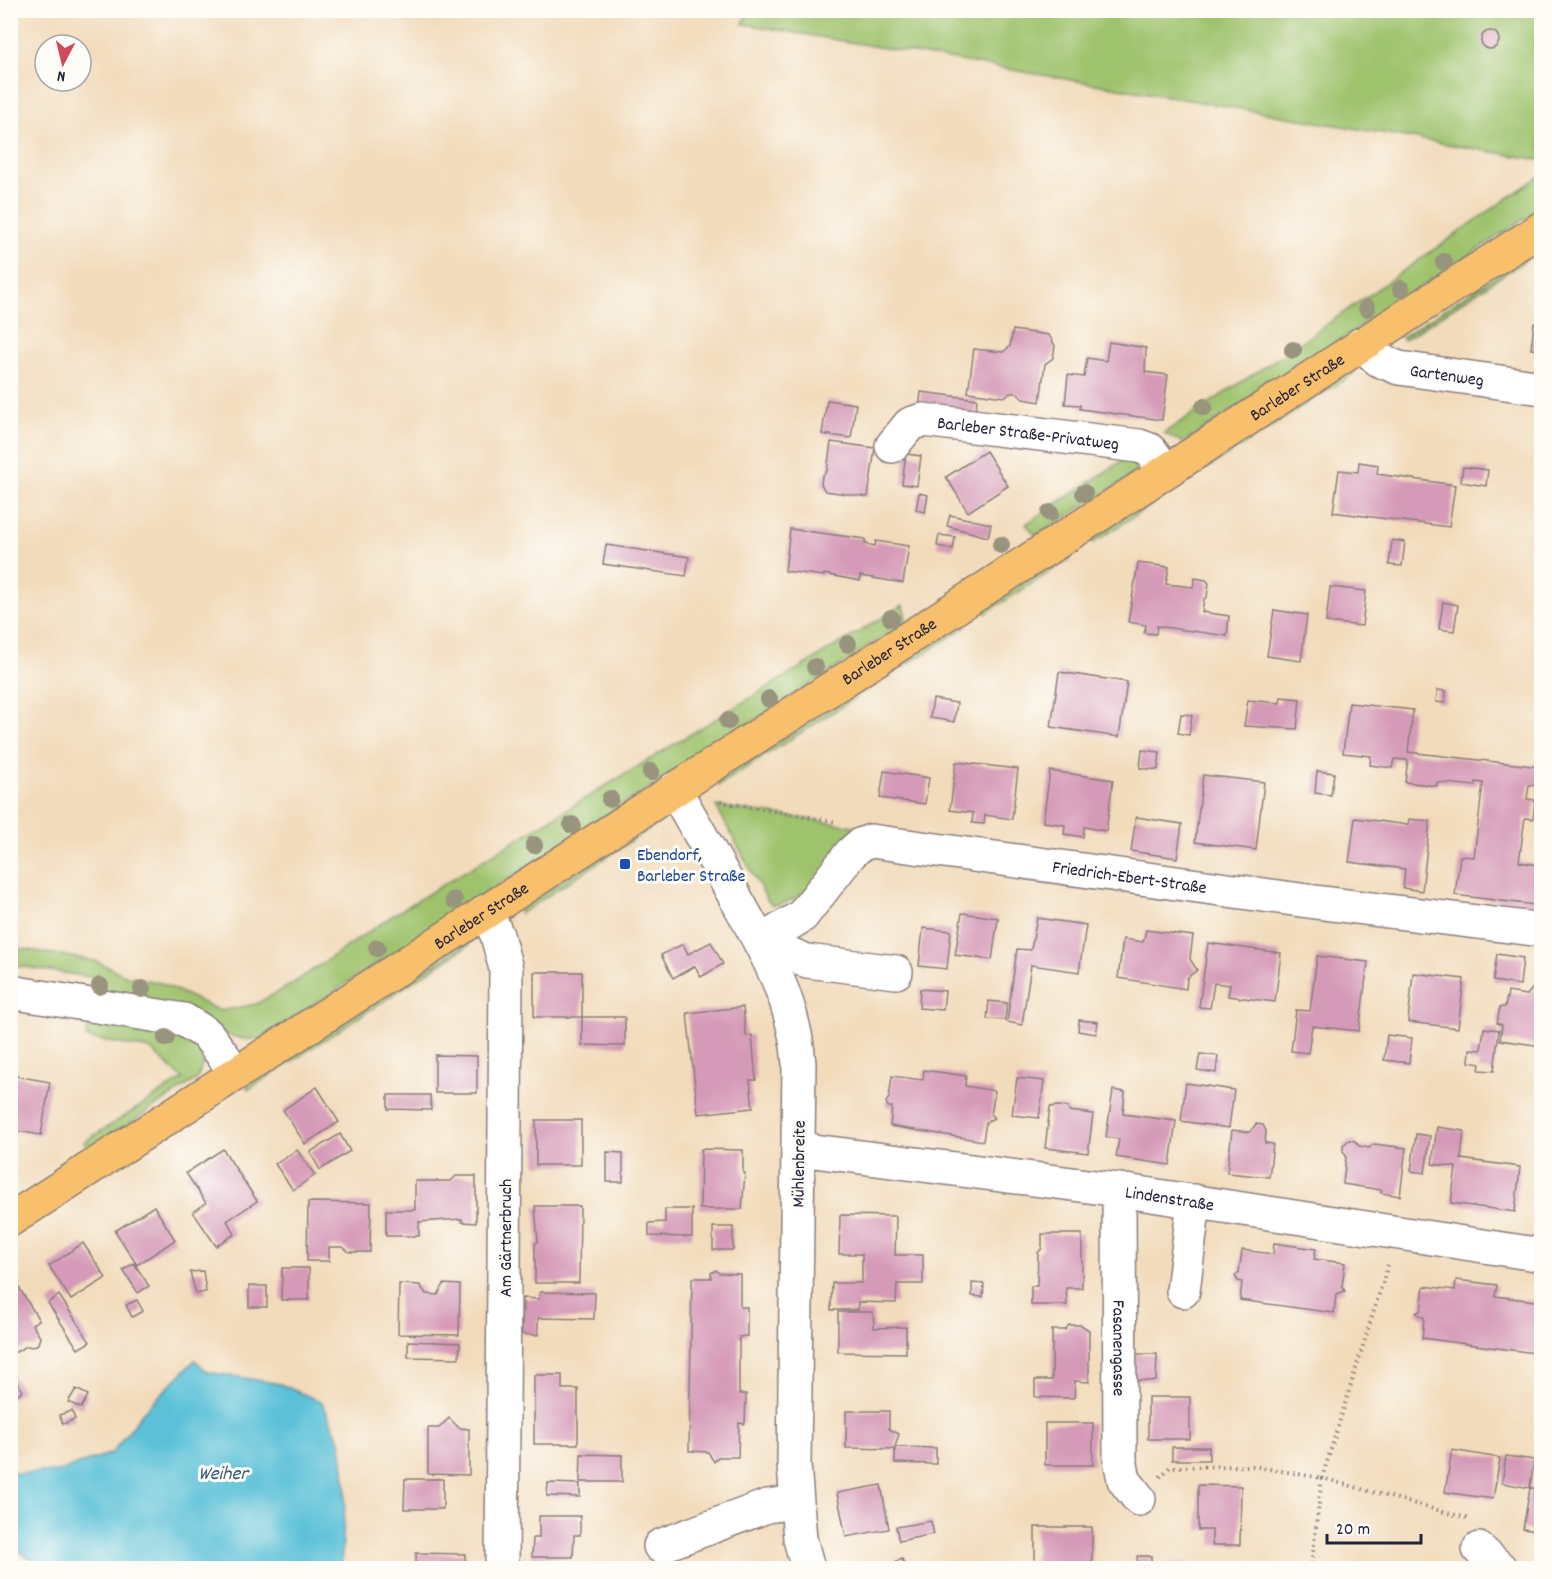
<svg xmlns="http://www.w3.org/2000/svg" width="1552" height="1579" font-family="Dekko,sans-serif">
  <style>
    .green { fill: #9fc36d; stroke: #607254; stroke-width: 1.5 }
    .water { fill: #5bc1d8; stroke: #3e728a; stroke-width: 1.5 }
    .building { fill: #d59ab7 }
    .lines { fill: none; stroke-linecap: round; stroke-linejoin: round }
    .minor-casing { stroke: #8a7e7b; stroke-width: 36 }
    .major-casing { stroke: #8a7e7b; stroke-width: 36 }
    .path { stroke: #8a7e7b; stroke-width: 4; stroke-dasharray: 1.5 4.5; stroke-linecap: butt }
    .minor { stroke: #fff; stroke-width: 33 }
    .major { stroke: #f8bf6c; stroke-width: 33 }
    .tree { fill: #98947e }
    .transit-dot { fill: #1a4fb4; stroke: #fdfcf7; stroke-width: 2 }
    .labels { text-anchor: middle; stroke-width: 6; stroke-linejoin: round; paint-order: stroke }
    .street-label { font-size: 18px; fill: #22223b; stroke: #fdfcf7 }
    .transit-label { font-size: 18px; fill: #164399; stroke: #fdfcf7; text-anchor: start }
    .water-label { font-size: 20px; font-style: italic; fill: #365a72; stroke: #fdfcf7 }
  </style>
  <rect width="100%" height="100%" fill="#fdfcf7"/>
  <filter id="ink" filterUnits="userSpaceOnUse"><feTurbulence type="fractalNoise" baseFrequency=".0167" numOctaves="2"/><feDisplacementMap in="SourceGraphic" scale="12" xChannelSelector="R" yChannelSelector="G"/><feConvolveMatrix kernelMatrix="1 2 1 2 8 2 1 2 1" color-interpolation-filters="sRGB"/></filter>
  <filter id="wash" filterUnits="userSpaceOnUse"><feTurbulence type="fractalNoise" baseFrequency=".008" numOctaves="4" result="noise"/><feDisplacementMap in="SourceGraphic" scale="24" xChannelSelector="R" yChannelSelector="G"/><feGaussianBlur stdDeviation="1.35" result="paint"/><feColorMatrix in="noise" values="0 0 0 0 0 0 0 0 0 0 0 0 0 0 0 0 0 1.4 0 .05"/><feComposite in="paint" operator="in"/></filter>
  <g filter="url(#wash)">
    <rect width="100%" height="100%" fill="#f2dbbb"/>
    <g class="green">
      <path d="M748 10 1541 11V160L743 24Z"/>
      <path d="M1541 175V208L1183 443 1164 433 1284 354Z"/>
      <path d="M1541 246V250L1404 340 1402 337Z"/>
      <path d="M1346 372 1354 373 1093 543 1090 540Z"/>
      <path d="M1125 459 1135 466 1137 472 1036 536 1026 524Z"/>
      <path d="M1068 553 1071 558 985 614 983 610Z"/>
      <path d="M903 605 907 622 260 1039H244L231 1036 101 991 103 979 11 965 10 947 96 961 127 976 161 983 220 1011 256 1004 289 986 395 914Z"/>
      <path d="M964 622 967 626 718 786V781Z"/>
      <path d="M716 806 868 828C847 849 801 908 772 905L767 900Z"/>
      <path d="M654 821 660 822 520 914 518 910Z"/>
      <path d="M466 943 469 945 248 1090 246 1086Z"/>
      <path d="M89 1020 154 1026 194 1042 204 1061 197 1079 89 1150 84 1142 183 1079 150 1049 86 1038Z"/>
    </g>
    <path class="water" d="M195 1360 208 1372 280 1384 322 1402 341 1444 346 1487 341 1568H63L41 1564 11 1547V1473L56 1472 112 1453 142 1413Z"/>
    <g id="blocks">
      <g class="building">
        <circle cx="1490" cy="40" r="9"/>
        <path d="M1534 323 1542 324V350L1531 349Z"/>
        <path d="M1013 330 1049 335 1055 346 1053 358 1045 364 1040 402 1023 399 1018 393H1010L1004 397 968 392 974 349 1003 352 1010 346Z"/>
        <path d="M1109 342 1146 348 1145 372 1168 375 1162 420 1080 409V405L1065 404 1068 375 1084 377 1087 358 1106 361Z"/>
        <path d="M921 392 977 399 975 418 919 411Z"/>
        <path d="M827 400 856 404 851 438 822 434Z"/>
        <path d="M1540 422H1542V460L1535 459Z"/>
        <path d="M831 442 875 448 868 497 825 491 821 484 822 476 827 471Z"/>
        <path d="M986 451 1008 486 968 512 946 477Z"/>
        <path d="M906 454 921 456 917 486 902 484Z"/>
        <path d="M1359 462 1378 465 1377 474 1455 485 1449 527 1333 512 1339 470 1358 472Z"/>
        <path d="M1463 467 1488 470 1486 486 1461 482Z"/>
        <path d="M919 493 928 495 925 512 916 510Z"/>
        <path d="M950 515 991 524 988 537 947 526Z"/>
        <path d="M790 529 865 539V544L875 546 876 541 909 546 903 583 860 576V581L824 574V576L785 571Z"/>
        <path d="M939 535 955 537 953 549 937 546Z"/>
        <path d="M1392 540 1405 542 1402 566 1389 565Z"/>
        <path d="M606 545 689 557 686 576 603 564Z"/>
        <path d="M1138 563 1169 567 1166 584 1193 587 1195 578 1206 580 1209 583 1207 597 1204 599 1202 612 1229 616 1227 636 1157 626 1156 634 1144 633 1146 625 1128 622Z"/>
        <path d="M1330 587 1366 591 1362 626 1326 622Z"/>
        <path d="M1443 602 1458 605 1454 631 1439 629Z"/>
        <path d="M1274 610 1307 615 1301 661 1267 656Z"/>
        <path d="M1059 672 1127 682 1119 737 1051 727Z"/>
        <path d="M1437 690 1446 691 1445 703 1436 702Z"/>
        <path d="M1281 697 1300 699 1297 729 1244 726 1248 700 1280 703Z"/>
        <path d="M933 699 957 703 954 722 930 718Z"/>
        <path d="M1349 703 1413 710 1408 752 1542 767V786L1529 785 1527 799 1535 800 1533 819 1525 818 1519 862 1538 865 1534 905 1455 895 1460 856 1474 857 1483 783 1476 782 1475 786 1437 782V786L1405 782 1408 760 1394 759 1392 768 1370 765 1371 756 1343 753Z"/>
        <path d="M1181 714 1192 715 1189 735 1178 733Z"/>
        <path d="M1142 750 1160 752 1158 770 1140 768Z"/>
        <path d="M956 762 1018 769 1012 819 985 815 984 824 972 823 973 813 950 810Z"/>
        <path d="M884 771 929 778 925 804 880 798Z"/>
        <path d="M1050 771 1113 780 1106 831 1084 827 1083 837 1064 834 1065 825 1043 822Z"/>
        <path d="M1317 771 1334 773 1331 795 1315 793Z"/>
        <path d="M1203 775 1264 782 1256 850 1195 842Z"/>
        <path d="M1136 817 1182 824 1177 858 1131 851Z"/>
        <path d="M1355 818 1408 825 1409 819 1430 821 1422 891 1403 888 1405 869 1349 862Z"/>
        <path d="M962 913 998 918 992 960 955 955Z"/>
        <path d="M1037 918 1086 925 1079 972 1031 965 1022 1025 1007 1022 1017 949 1031 950Z"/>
        <path d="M923 928 951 931 947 969 919 966Z"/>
        <path d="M1146 930 1193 936 1190 959 1197 970 1187 978 1186 989 1118 978 1123 939 1143 942Z"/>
        <path d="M711 942 723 964 701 977 695 966 673 978 661 955 683 944 688 954Z"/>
        <path d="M1208 943 1281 953 1275 1002 1228 996 1230 985 1214 983 1210 1008 1199 1007Z"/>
        <path d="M1497 954 1523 958 1520 985 1493 981Z"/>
        <path d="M1317 956 1368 962 1359 1031 1312 1026 1308 1053 1291 1051 1296 1010 1310 1011Z"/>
        <rect x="534" y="972" width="48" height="45"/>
        <path d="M1413 973 1464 979 1458 1028 1408 1022Z"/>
        <path d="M920 989 945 991 943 1010 919 1008Z"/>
        <path d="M1532 989 1542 993V1046L1500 1040 1502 1025 1497 1023 1500 1007H1505L1508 992 1527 995Z"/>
        <path d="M989 1001 1007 1003 1005 1020 987 1019Z"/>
        <path d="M743 1007 746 1036 752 1035 756 1080H750L753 1108 698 1114 687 1013Z"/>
        <path d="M582 1017H625V1046L582 1045Z"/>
        <path d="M1079 1020 1098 1022 1096 1034 1078 1031Z"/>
        <path d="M1484 1028 1499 1030 1494 1071 1479 1070 1480 1064 1469 1062 1470 1049 1481 1050Z"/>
        <path d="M1387 1035 1412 1038 1409 1063 1384 1060Z"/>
        <path d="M1200 1054 1218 1056 1216 1073 1197 1070Z"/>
        <path d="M435 1055 477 1056V1093H435Z"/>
        <path d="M924 1070 966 1076 965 1086 995 1091 991 1115 994 1118 986 1122 983 1141 890 1126 892 1107H888L886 1102 889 1098 892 1076 923 1080Z"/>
        <path d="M10 1075 50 1082 41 1135 10 1130Z"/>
        <path d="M1017 1078 1044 1081 1039 1118 1012 1115Z"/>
        <path d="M1186 1083 1234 1090 1229 1128 1181 1121Z"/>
        <path d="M317 1087 339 1122 305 1144 283 1110Z"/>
        <path d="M1113 1090 1125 1092 1123 1114 1176 1121 1170 1165 1116 1157 1119 1139 1106 1137Z"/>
        <path d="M388 1095H430L431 1110 388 1109Z"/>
        <path d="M1057 1106 1068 1107 1069 1111 1093 1114 1088 1153 1045 1148 1050 1107Z"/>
        <rect x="536" y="1120" width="45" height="45"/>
        <path d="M1256 1124 1263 1125 1266 1131 1265 1143 1273 1144 1269 1177 1227 1173 1232 1130 1250 1132Z"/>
        <path d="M1437 1127 1464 1131 1461 1159 1520 1167 1515 1212 1451 1203 1456 1167 1432 1164Z"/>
        <path d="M340 1134 350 1151 320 1170 310 1152Z"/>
        <path d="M1416 1134 1430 1136 1425 1173 1411 1171Z"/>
        <path d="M1349 1140 1355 1141 1359 1146 1369 1148 1374 1144 1406 1148 1400 1196 1381 1193 1382 1190 1343 1184 1346 1156 1343 1151V1145Z"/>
        <path d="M223 1149 257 1201 227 1221 235 1234 216 1246 193 1212 206 1203 186 1173Z"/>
        <path d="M701 1149 743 1150V1173H745L742 1209H700Z"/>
        <path d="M297 1150 315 1175 293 1190 275 1164Z"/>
        <path d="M607 1152 623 1153V1182H607Z"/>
        <path d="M456 1176H476V1223L462 1222V1219L419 1222V1236H386V1210H415V1181H451Z"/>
        <path d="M308 1202 371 1203 370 1252H349L343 1247H329V1261H307Z"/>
        <path d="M154 1206 175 1240 137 1265 115 1231Z"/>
        <path d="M535 1206H580L579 1283H535V1244L538 1241Z"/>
        <path d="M665 1209H692V1237L649 1236V1223L665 1222Z"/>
        <path d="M840 1215 896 1216 895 1255H923V1284H897L896 1303 858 1302V1310H831L832 1283H862V1254H839Z"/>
        <rect x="713" y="1227" width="20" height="23"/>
        <path d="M1042 1234H1082V1288H1066L1067 1305H1031V1286H1037L1038 1253 1042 1248Z"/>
        <path d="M83 1243 106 1278 71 1300 49 1266Z"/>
        <path d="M1274 1243 1316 1249 1314 1259 1345 1263 1342 1286 1345 1291 1336 1294 1334 1313 1240 1300 1242 1282 1238 1281 1235 1276 1239 1273 1242 1250 1273 1254Z"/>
        <path d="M134 1263 149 1286 138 1293 123 1270Z"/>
        <path d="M282 1268H309V1300H281Z"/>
        <path d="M716 1270 719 1273 740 1274V1307H747V1336L739 1337V1394H746L745 1424 739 1423 738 1457H718L714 1462 708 1452 689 1451 692 1278H711V1273Z"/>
        <path d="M203 1271 206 1292 196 1294 190 1272Z"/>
        <path d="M1456 1280 1497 1285 1495 1296 1542 1302V1354L1422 1338 1424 1318 1416 1313 1421 1310 1424 1286 1455 1290Z"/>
        <path d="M972 1283 984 1284 983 1297 972 1296Z"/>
        <path d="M399 1284 420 1285 426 1294 438 1295 444 1284 460 1285 459 1335 398 1334Z"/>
        <path d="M18 1286 39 1320 32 1324 40 1337 38 1344 33 1347 27 1346 10 1355V1290Z"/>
        <rect x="249" y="1286" width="18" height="21"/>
        <path d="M540 1292 595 1293 594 1319 538 1318V1335L522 1334 523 1298 539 1299Z"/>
        <path d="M59 1295 90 1342 78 1349 48 1303Z"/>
        <path d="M137 1300 143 1311 132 1317 126 1305Z"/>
        <path d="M838 1312H873L874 1328 906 1327V1353L838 1352Z"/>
        <path d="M1069 1325H1081L1089 1330V1382L1075 1381 1074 1398 1035 1397V1380H1052V1330H1065Z"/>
        <path d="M408 1341 460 1343 459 1358 408 1357Z"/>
        <path d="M1132 1354H1157L1156 1381 1131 1380Z"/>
        <path d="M10 1372 23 1391 12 1398 10 1396Z"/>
        <path d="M534 1375H562V1389H578V1444H534Z"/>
        <path d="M76 1389 88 1395 81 1408 68 1402Z"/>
        <rect x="1148" y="1397" width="42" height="42"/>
        <path d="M72 1411 75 1419 63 1424 59 1415Z"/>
        <path d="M846 1411H889V1429L899 1434 895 1447 936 1448V1464L895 1463V1449L846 1448Z"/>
        <path d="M449 1418 459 1428 469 1429V1475L428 1474V1428H439Z"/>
        <rect x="1045" y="1423" width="48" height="42"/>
        <rect x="1172" y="1447" width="37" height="13"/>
        <path d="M1452 1450 1500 1458 1493 1499 1445 1492Z"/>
        <path d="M581 1454 622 1455V1482H580Z"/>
        <path d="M1506 1456 1534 1460 1530 1488 1502 1483Z"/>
        <path d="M405 1479H443V1509H404Z"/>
        <path d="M548 1483 580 1484V1497L547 1496Z"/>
        <path d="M881 1485 889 1529 846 1537 837 1493Z"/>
        <path d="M1198 1485 1241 1486 1240 1545H1212V1530H1198Z"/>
        <path d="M1530 1488 1542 1489 1537 1531 1523 1529Z"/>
        <path d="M539 1516H580V1535H574L573 1557H532L533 1538H539Z"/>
        <path d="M931 1521 934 1534 899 1541 896 1527Z"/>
        <rect x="1035" y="1527" width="57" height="41"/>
        <path d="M416 1553 465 1554V1568H416Z"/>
        <path d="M1137 1556H1151V1565L1185 1562V1568H1138Z"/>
        <path d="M902 1559 906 1568H877L889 1565Z"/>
      </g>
    </g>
  </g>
  <g filter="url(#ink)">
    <use href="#blocks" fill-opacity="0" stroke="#8a7e7b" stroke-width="1.5"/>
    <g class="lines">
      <g class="minor-casing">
        <g id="minor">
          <path id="s1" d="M1361 344 1379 360 1399 368 1542 388"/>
          <path id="s2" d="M892 446 910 424 923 420 1139 446 1150 450 1165 470"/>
          <path d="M674 789C696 826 717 864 738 902 767 954 795 1003 799 1064L794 1465 800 1539 808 1568"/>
          <path d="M486 911 497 935 506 969 502 1568"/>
          <path id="s3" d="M760 942 802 916 851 853 860 845 871 841 1315 902 1542 930"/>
          <path d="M760 942 807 961 896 972"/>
          <path d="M10 992 184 1020 207 1034 236 1073"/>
          <path id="s4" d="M798 1149 1119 1190 1542 1255"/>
          <path id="s5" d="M1119 1190 1120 1459 1124 1480 1139 1499"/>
          <path d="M1183 1291 1194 1201"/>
          <path d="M660 1546 767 1506 796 1502"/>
          <path d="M1479 1549 1500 1568"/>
        </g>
      </g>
      <g class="major-casing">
        <g id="major">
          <path id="s6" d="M10 1220 1542 228"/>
        </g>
      </g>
      <g class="path">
        <path d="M720 802 836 822"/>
        <path d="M1388 1265 1322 1478 1466 1518 1467 1521"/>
        <path d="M1160 1477 1170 1467 1252 1466 1322 1478 1311 1568"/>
      </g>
      <use href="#minor" class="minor"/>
      <use href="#major" class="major"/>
    </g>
    <g class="tree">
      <circle cx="1444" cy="262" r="9"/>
      <circle cx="1401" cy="289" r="9"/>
      <circle cx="1367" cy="308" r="9"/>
      <circle cx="1293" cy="350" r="9"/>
      <circle cx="1204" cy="407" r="9"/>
      <circle cx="1084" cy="493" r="9"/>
      <circle cx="1050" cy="513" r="9"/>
      <circle cx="1001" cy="545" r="9"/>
      <circle cx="891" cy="618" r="9"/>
      <circle cx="848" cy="644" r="9"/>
      <circle cx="815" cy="667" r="9"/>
      <circle cx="769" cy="699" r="9"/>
      <circle cx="728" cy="721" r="9"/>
      <circle cx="651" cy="772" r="9"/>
      <circle cx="610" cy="799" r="9"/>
      <circle cx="572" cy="825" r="9"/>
      <circle cx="534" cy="845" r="9"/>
      <circle cx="454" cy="900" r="9"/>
      <circle cx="377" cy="948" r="9"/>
      <circle cx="100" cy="986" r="9"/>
      <circle cx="142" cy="989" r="9"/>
      <circle cx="166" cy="1038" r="9"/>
    </g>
  </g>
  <rect class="transit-dot" x="619" y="858" width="12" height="12" rx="3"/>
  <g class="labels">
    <g class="street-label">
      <text dy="6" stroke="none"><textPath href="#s1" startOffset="94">Gartenweg</textPath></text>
      <text dy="6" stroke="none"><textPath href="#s6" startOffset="1533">Barleber Straße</textPath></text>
      <text dy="6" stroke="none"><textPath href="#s2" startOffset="148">Barleber Straße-Privatweg</textPath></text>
      <text dy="6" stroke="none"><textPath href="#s6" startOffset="1047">Barleber Straße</textPath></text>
      <text dy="6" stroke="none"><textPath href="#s3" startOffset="414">Friedrich-Ebert-Straße</textPath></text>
      <text dy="6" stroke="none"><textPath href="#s6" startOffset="561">Barleber Straße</textPath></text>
      <text transform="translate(798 1164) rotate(-89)" y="6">Mühlenbreite</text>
      <text dy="6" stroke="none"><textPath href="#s4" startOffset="375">Lindenstraße</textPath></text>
      <text transform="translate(505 1238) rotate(-90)" y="6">Am Gärtnerbruch</text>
      <text dy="6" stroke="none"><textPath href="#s5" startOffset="158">Fasanengasse</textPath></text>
    </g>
    <g class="transit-label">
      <text x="637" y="860">Ebendorf,<tspan x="637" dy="21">Barleber Straße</tspan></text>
    </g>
    <g class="water-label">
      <text x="223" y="1479">Weiher</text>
    </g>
  </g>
  <rect width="1552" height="1579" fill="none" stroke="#fdfcf7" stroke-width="36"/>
  <g transform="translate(63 63) rotate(187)"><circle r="28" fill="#fdfcf7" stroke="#a5a5ac" stroke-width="1.5"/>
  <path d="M0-4.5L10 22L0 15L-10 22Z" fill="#d1495b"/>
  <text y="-9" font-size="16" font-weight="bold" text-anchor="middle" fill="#22223b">N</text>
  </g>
  <path d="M1327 1534v9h94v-9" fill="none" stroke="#22223b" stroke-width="3"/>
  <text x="1336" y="1534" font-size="18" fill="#22223b" stroke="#fdfcf7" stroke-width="4.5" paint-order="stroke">20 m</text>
</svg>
